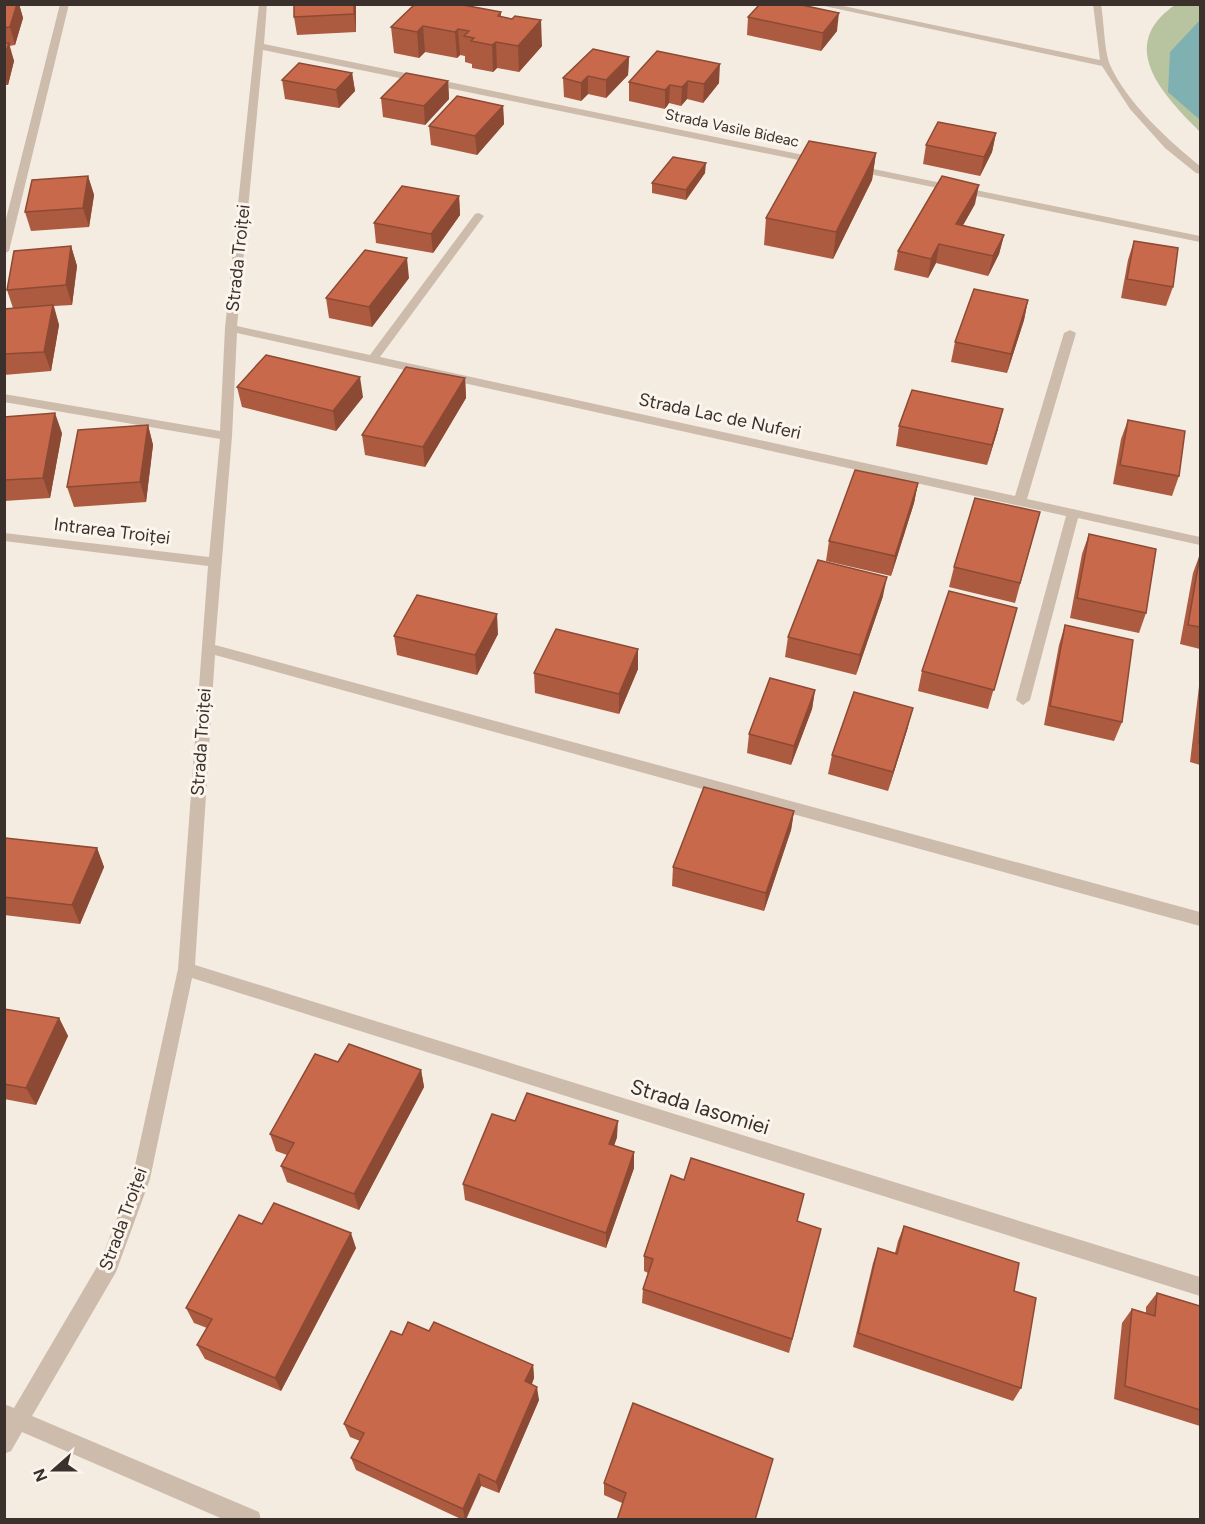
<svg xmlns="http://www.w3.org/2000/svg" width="1205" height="1524" font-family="Figtree,sans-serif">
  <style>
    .green { fill: #b8c4a0 }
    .water { fill: #7fb0b2 }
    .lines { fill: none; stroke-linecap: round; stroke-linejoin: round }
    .street { fill: #cdbbac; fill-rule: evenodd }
    .wall { fill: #ac5a40 }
    .shaded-wall { fill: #8c4a34 }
    .building { fill: #c8694b; stroke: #8c4a34; stroke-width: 1.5 }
    .labels { text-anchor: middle; stroke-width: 6; stroke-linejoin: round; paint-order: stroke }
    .far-street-label { font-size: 15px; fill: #3b302b; stroke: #fbf5ee }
    .street-label { font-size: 18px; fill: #3b302b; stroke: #fbf5ee }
    .near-street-label { font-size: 21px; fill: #3b302b; stroke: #fbf5ee }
  </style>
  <rect width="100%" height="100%" fill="#f4ebe1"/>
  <path class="green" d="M1175 5H1200V132C1164 96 1115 46 1175 5Z"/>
  <path class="water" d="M1200 20V120L1168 92 1170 52Z"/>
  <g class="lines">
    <g class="street">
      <path d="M60 4H69L9 251 4 254V227Z"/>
      <path d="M259 4H267L264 44 818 158 823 161 818 164 263 50 237 326 370 355 475 214 479 213 484 216 380 357 1015 496 1064 333 1070 330 1076 333 1027 499 1200 537V545L1078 518 1030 700 1023 705 1016 700 1066 516 237 333 232 436 215 645 1200 912V926L215 655 195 965 1200 1277V1296L192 978 150 1179 116 1272 32 1416 259 1512 261 1520H225L22 1432 11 1451 4 1454V1404L14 1408 101 1260 132 1179 178 969 208 566 4 541V533L209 557 220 439 4 402V394L220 431 225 328Z"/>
      <path d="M815 4H834L1100 60 1093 4H1101C1104 21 1104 50 1110 65 1127 103 1169 141 1200 166V174L1196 173 1165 148 1130 109 1102 66Z"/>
      <path d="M854 165 1200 236V242L850 170 849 168Z"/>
    </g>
  </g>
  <g class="wall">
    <path d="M4 4H19L23 18 15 45 9 46 14 61 8 85H4Z"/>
    <path d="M294 4H356V32L297 35 294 17Z"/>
    <path d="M501 12V17L542 46 519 72 497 68 493 72 472 68V64L465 62V56L460 55 457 58 425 52 419 58 394 53 391 27Z"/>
    <path d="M748 17 837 31 821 51 747 35Z"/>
    <path d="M657 51 719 83 703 103 687 99 681 106 669 103 665 109 629 101V82Z"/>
    <path d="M629 57 628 75 606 98 588 94 581 101 564 97 563 78Z"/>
    <path d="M352 73 355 91 339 108 285 99 282 80Z"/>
    <path d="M448 81 449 99 425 125 383 117 381 98Z"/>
    <path d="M503 106 504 124 477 155 431 145 429 126Z"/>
    <path d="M996 133 992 152 980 176 923 164 926 145Z"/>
    <path d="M876 153 872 180 833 259 764 245 766 218Z"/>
    <path d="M705 173 686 200 652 193V183Z"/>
    <path d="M88 176 94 195 89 227 31 231 25 212Z"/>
    <path d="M459 196 460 215 433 253 376 243 374 223Z"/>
    <path d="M975 204 963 225 1004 235 999 254 988 276 936 263 928 278 894 270 898 251Z"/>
    <path d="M1134 241 1173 287 1166 306 1121 298 1128 260Z"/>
    <path d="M71 246 77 266 72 305 54 306 59 325 51 371 4 375V309L13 308 7 290Z"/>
    <path d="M409 278 372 327 329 318 326 298Z"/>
    <path d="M1028 300 1024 320 1007 373 951 362 955 342Z"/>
    <path d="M465 378 466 398 425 467 365 455 362 435Z"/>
    <path d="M237 387 363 397 336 431 242 407Z"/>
    <path d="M4 417 62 433 50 498 4 501Z"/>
    <path d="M1128 420 1179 476 1172 496 1113 484 1121 439Z"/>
    <path d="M148 425 153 445 146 502 74 507 67 487Z"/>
    <path d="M899 426 998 429 987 465 896 446Z"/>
    <path d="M918 483 914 503 891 576 826 561 829 541Z"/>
    <path d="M1040 512 1015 603 949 587 954 567Z"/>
    <path d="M1089 534 1146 613 1139 633 1070 618 1082 554Z"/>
    <path d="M1200 554V649L1180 644 1193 573Z"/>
    <path d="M883 596 856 675 785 657 788 637Z"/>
    <path d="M1017 608 988 709 918 691 922 671Z"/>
    <path d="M1065 625 1122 722 1114 741 1044 725 1059 645Z"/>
    <path d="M498 634 477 675 397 655 394 636Z"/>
    <path d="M638 669 619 714 535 693 534 673Z"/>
    <path d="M1200 678V765L1190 762Z"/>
    <path d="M815 690 812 709 791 765 747 753 749 734Z"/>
    <path d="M908 727 888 791 828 774 832 755Z"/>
    <path d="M794 811 791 830 764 911 672 886 673 867Z"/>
    <path d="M4 839 97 848 104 867 80 924 4 915Z"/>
    <path d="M4 1009 59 1018 68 1036 36 1105 4 1099Z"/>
    <path d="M338 1062 421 1070 424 1087 359 1210 287 1182 281 1166 287 1155 276 1151 270 1134Z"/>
    <path d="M515 1121 617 1137 614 1146 634 1152V1168L606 1248 465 1200 463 1184Z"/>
    <path d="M797 1221 821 1229 789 1353 642 1303 643 1289 648 1273 644 1271V1256Z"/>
    <path d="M262 1224 356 1248 281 1391 205 1359 197 1345 207 1328 194 1323 186 1308Z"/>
    <path d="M904 1226 1014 1291 1021 1388 1013 1401 853 1347 873 1263 878 1248 895 1253 898 1241Z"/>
    <path d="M1157 1293 1200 1306V1426L1114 1399 1122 1323 1132 1309 1146 1313V1307Z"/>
    <path d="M429 1331 533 1365 534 1378 532 1384 539 1400 499 1493 481 1486 466 1520H463L356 1470 351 1458 360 1441 350 1437 344 1424 402 1335Z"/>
    <path d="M773 1459 622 1503 604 1495V1483Z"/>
  </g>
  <g class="shaded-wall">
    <path d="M17 4H19L23 18 15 45 10 27Z"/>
    <path d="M354 4H356V32L354 14Z"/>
    <path d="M839 13 837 31 821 51 823 33Z"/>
    <path d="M541 20 542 46 519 72 518 46Z"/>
    <path d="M423 26 425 52 419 58 417 32Z"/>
    <path d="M458 29 460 55 457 58 455 32Z"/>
    <path d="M496 42 497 68 493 72 492 45Z"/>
    <path d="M9 43 14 61 8 85 4 75V57Z"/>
    <path d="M629 57 628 75 606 98V80Z"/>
    <path d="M720 64 719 83 703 103 704 84Z"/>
    <path d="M352 73 355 91 339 108 336 90Z"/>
    <path d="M588 76V94L581 101V83Z"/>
    <path d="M448 81 449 99 425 125 424 106Z"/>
    <path d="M688 81 687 99 681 106 682 87Z"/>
    <path d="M670 85 669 103 665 109V90Z"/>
    <path d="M503 106 504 124 477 155 475 136Z"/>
    <path d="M996 133 992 152 980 176 984 157Z"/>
    <path d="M876 153 872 180 833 259 836 232Z"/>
    <path d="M706 163 705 173 686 200V190Z"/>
    <path d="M88 176 94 195 89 227 83 208Z"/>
    <path d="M979 185 975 204 953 243 956 224Z"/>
    <path d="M459 196 460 215 433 253 431 234Z"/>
    <path d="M1004 235 999 254 988 276 993 256Z"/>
    <path d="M939 244 936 263 928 278 931 259Z"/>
    <path d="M71 246 77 266 72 305 66 285Z"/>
    <path d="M407 258 409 278 372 327 369 307Z"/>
    <path d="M1028 300 1024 320 1007 373 1011 354Z"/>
    <path d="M53 305 59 325 51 371 44 352Z"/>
    <path d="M360 377 363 397 336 431 333 411Z"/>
    <path d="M465 378 466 398 425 467 423 447Z"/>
    <path d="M1003 409 998 429 987 465 992 445Z"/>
    <path d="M55 413 62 433 50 498 43 478Z"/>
    <path d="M148 425 153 445 146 502 140 482Z"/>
    <path d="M918 483 914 503 891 576 895 556Z"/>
    <path d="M887 577 883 596 856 675 860 655Z"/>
    <path d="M497 614 498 634 477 675 475 655Z"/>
    <path d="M638 649V669L619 714V694Z"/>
    <path d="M815 690 812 709 791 765 794 746Z"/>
    <path d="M913 708 908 727 888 791 893 772Z"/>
    <path d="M794 811 791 830 764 911 766 893Z"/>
    <path d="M97 848 104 867 80 924 72 905Z"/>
    <path d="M59 1018 68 1036 36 1105 26 1088Z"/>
    <path d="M421 1070 424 1087 359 1210 354 1194Z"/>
    <path d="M618 1121 617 1137 609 1160V1144Z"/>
    <path d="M634 1152V1168L606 1248V1233Z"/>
    <path d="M351 1233 356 1248 281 1391 275 1378Z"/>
    <path d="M533 1365 534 1378 527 1395 525 1381Z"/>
    <path d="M537 1387 539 1400 499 1493 496 1482Z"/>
    <path d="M479 1474 481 1486 465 1520 463 1509Z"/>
  </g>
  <g class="building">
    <path d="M4 4H17L10 27 4 28Z"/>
    <path d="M294 4H354V14L294 17Z"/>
    <path d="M415 4H458L501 12 498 16 512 19 515 16 541 20 518 46 496 42 492 45 471 41 474 38 464 36 469 31 458 29 455 32 423 26 417 32 391 27Z"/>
    <path d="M760 4H797L839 13 823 33 748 17Z"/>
    <path d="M4 43H9L4 57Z"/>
    <path d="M593 49 629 57 606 80 588 76 581 83 563 78Z"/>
    <path d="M657 51 720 64 704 84 688 81 682 87 670 85 665 90 629 82Z"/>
    <path d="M299 63 352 73 336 90 282 80Z"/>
    <path d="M406 73 448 81 424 106 381 98Z"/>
    <path d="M457 96 503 106 475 136 429 126Z"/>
    <path d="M938 122 996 133 984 157 926 145Z"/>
    <path d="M809 141 876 153 836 232 766 218Z"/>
    <path d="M673 157 706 163 686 190 652 183Z"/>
    <path d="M88 176 83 208 25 212 32 180Z"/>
    <path d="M942 176 979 185 956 224 1004 235 993 256 939 244 931 259 898 251Z"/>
    <path d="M402 186 459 196 431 234 374 223Z"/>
    <path d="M1134 241 1178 248 1173 287 1127 279Z"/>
    <path d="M71 246 66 285 7 290 14 251Z"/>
    <path d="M365 250 407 258 369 307 326 298Z"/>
    <path d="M974 289 1028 300 1011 354 955 342Z"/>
    <path d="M53 305 44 352 4 354V309Z"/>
    <path d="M266 355 360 377 333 411 237 387Z"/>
    <path d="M406 367 465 378 423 447 362 435Z"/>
    <path d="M912 390 1003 409 992 445 899 426Z"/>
    <path d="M55 413 43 478 4 480V417Z"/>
    <path d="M1128 420 1185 431 1179 476 1120 465Z"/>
    <path d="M148 425 140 482 67 487 78 430Z"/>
    <path d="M855 470 918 483 895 556 829 541Z"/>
    <path d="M975 498 1040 512 1020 583 954 567Z"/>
    <path d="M1089 534 1156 549 1146 613 1077 598Z"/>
    <path d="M1200 555V627L1188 625Z"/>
    <path d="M818 560 887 577 860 655 788 637Z"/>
    <path d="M949 591 1017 608 994 690 922 671Z"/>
    <path d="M417 595 497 614 475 655 394 636Z"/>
    <path d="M1065 625 1133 640 1122 722 1050 706Z"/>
    <path d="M556 629 638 649 619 694 534 673Z"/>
    <path d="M770 678 815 690 794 746 749 734Z"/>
    <path d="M854 692 913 708 893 772 832 755Z"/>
    <path d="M1200 729V744L1199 743Z"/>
    <path d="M704 787 794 811 766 893 673 867Z"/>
    <path d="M5 838 97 848 72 905 4 897Z"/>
    <path d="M4 1009 59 1018 26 1088 4 1084Z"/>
    <path d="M349 1044 421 1070 354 1194 281 1166 294 1143 270 1134 315 1054 338 1062Z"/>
    <path d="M527 1093 618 1121 609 1144 634 1152 606 1233 463 1184 492 1114 515 1121Z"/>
    <path d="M691 1158 804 1194 797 1221 821 1229 792 1339 643 1289 653 1259 644 1256 671 1175 684 1180Z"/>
    <path d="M274 1203 351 1233 275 1378 197 1345 212 1319 186 1308 239 1215 262 1224Z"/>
    <path d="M904 1226 1019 1263 1014 1291 1036 1298 1021 1388 858 1333 878 1248 897 1254Z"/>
    <path d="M1157 1293 1200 1306V1410L1125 1386 1132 1309 1155 1316Z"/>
    <path d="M408 1322 429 1331 434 1322 533 1365 525 1381 537 1387 496 1482 479 1474 463 1509 351 1458 364 1433 344 1424 391 1331 402 1335Z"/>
    <path d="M633 1403 773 1459 755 1520H617L626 1493 604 1483Z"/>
  </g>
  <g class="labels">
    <g class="far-street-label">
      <text transform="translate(732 128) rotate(12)" y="5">Strada Vasile Bideac</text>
    </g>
    <g class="street-label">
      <text transform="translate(238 258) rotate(-84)" y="6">Strada Troiței</text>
      <text transform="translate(720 416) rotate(12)" y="6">Strada Lac de Nuferi</text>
      <text transform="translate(112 531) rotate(7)" y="6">Intrarea Troiței</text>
      <text transform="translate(201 742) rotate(-86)" y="6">Strada Troiței</text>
      <text transform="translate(123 1219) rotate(-70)" y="6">Strada Troiței</text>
    </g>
    <g class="near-street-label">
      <text transform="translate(700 1107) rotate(17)" y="7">Strada Iasomiei</text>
    </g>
  </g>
  <rect width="1205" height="1524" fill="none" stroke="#3b302b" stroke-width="12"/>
  <g transform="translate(54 1470) rotate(249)" stroke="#fbf5ee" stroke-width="4.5" paint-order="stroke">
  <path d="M0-4.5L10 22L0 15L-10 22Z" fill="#3b302b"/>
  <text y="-9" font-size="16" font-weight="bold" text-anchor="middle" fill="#3b302b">N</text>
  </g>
</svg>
